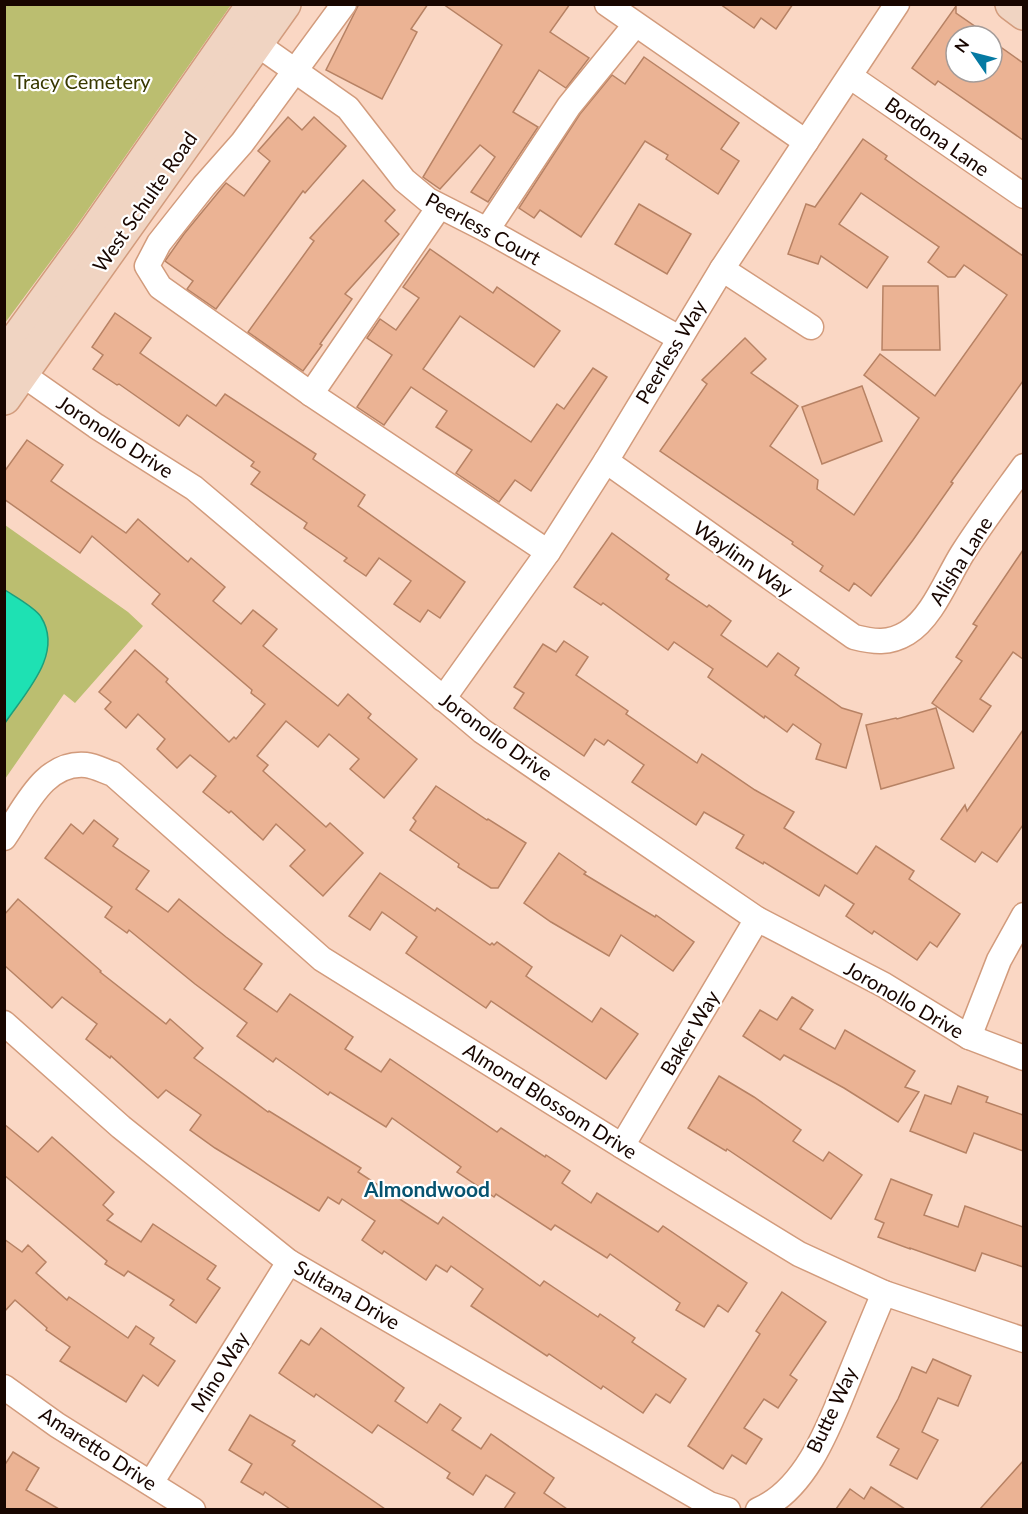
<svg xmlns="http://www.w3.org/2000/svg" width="1028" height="1514" font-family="Lato,sans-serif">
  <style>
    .green { fill: #bbbe70 }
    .water { fill: #1ee1b3; stroke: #1c9f7d; stroke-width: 1.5 }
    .building { fill: #ebb394; stroke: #b78264; stroke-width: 1.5 }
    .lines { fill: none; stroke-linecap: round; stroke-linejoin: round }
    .street-casing { stroke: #d29b7c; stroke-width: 27 }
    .secondary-casing { stroke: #d29b7c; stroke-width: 36 }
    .street { stroke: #fff; stroke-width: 24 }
    .secondary { stroke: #f0d4c2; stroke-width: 33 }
    .labels { text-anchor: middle; stroke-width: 4.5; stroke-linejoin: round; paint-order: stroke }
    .park-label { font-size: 20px; fill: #383800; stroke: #fff }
    .street-label { font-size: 20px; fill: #180600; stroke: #fff }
    .neighbourhood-label { font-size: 21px; font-weight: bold; fill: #07536f; stroke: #fff }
  </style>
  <rect width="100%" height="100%" fill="#fad7c4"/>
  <g class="green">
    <path d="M5 4 231 5 73 231 5 323Z"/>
    <path d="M5 525 128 612 143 626 75 703 64 694 5 779Z"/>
  </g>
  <path class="water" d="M5 590C14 596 36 608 41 617 64 654 25 693 5 723Z"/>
  <g class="building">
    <path d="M359 4H428L411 29 417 32 382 99 326 70Z"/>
    <path d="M443 4H570L550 32 589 58 566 88 539 70 513 112 538 127 488 202 471 192 495 157 480 145 440 189 423 177 502 45Z"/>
    <path d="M720 4H793L776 29 761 18 754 28Z"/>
    <path d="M956 6V13L989 36H956V72H992V41L1023 63V140L938 81 935 85 912 68Z"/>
    <path d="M644 57 739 123 721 149 739 161 718 194 666 159 668 155 645 141 581 237 540 210 534 218 519 208 580 114 612 75 625 84Z"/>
    <path d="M288 117 302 130 314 117 346 146 305 193 303 191 216 309 187 289 193 281 165 261 184 234 226 183 244 196 270 161 258 151Z"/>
    <path d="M863 139 887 156 885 159 917 182 1023 256V381L951 482 953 483 913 540 871 596 854 583 849 591 820 571 823 566 792 544 793 542 660 451 707 384 702 380 745 338 766 359 751 373 798 406 770 446 818 480 817 489 854 515 919 418 864 375 880 354 935 396 1007 295 964 265 955 277H948L928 262 939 247 861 193 839 224 888 257 867 288 821 256 818 264 788 254 806 204 815 207Z"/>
    <path d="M363 180 395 210 385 221 399 234 345 294 352 299 320 344 322 345 303 371 248 332 314 241 310 238Z"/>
    <path d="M639 204 691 234 667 274 615 244Z"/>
    <path d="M430 249 493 293 497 287 560 331 534 367 460 316 423 369 531 442 557 404 564 409 593 368 607 377 531 491 515 480 499 502 456 473 472 450 436 427 447 411 411 387 384 425 357 407 392 355 367 338 380 319 396 330 419 298 403 287Z"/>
    <path d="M883 286H938L940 350H882Z"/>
    <path d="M115 313 151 338 140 353 216 406 225 394 316 454 313 459 365 495 358 506 465 582 440 618 428 610 420 622 394 604 411 581 379 558 366 576 344 561 347 558 304 528 307 523 251 484 260 472 251 466 254 462 187 415 179 426 119 384 117 385 93 369 103 355 92 347Z"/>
    <path d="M862 386 882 441 822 464 802 407Z"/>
    <path d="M27 440 63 465 51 481 126 533 138 519 188 562 191 558 225 587 213 601 241 624 253 610 277 629 263 646 338 706 348 694 371 714 368 718 417 759 384 798 350 769 359 759 329 734 318 747 286 721 257 756 268 765 263 771 326 827 330 823 363 853 323 896 290 866 305 850 276 824 263 840 231 811 229 813 203 792 216 776 190 755 177 768 157 749 165 739 138 714 126 728 105 709 111 702 99 692 135 650 168 679 166 682 229 742 234 737 236 739 265 704 251 693 252 690 152 604 160 594 92 536 80 553 4 499V472Z"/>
    <path d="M612 533 669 575 666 579 707 607 709 605 731 621 721 635 767 667 778 653 799 668 795 675 842 708 862 714 846 768 816 759 821 744 793 724 787 732 765 716 764 718 708 677 713 669 674 642 668 650 603 603 601 605 574 587Z"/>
    <path d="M1023 550V659L1013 652 980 699 991 706 973 732 932 703 962 661 956 657 977 626 973 624Z"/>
    <path d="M564 641 588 657 576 675 628 711 626 714 697 763 702 754 755 790 794 812 784 828 857 874 876 846 914 871 909 879 960 914 937 947 930 942 917 960 874 931 872 934 846 916 854 904 825 885 819 896 764 862 763 864 736 848 744 835 704 812 696 825 632 782 644 765 608 740 604 745 595 739 584 756 514 708 524 693 514 687 543 644 556 652Z"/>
    <path d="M936 708 954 768 881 789 866 725 896 718 897 719Z"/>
    <path d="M1023 730V825L997 862 982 852 975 862 941 839 965 805 967 811Z"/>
    <path d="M436 786 487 820 488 819 526 843 498 888H491L458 867 459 864 410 830 416 821 413 818Z"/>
    <path d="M94 820 118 839 113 846 149 871 136 889 168 912 179 899 226 937 262 964 244 989 277 1012 290 994 353 1037 345 1049 381 1072 390 1059 497 1132 501 1128 545 1157 546 1155 570 1171 562 1183 591 1203 597 1193 658 1232 663 1226 747 1283 728 1312 718 1305 704 1327 676 1310 680 1303 610 1254 607 1258 555 1225 551 1230 496 1194 494 1197 457 1172 461 1167 392 1118 386 1127 330 1092 328 1095 276 1058 273 1062 237 1036 247 1023 195 984 129 930 127 933 105 917 112 907 45 858 71 824 83 834Z"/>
    <path d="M559 853 586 872 584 874 655 917 656 915 694 942 673 971 621 935 609 956 551 922 524 903Z"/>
    <path d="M380 873 435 911 437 908 490 945 492 943 494 945 497 942 532 967 526 976 592 1022 601 1008 638 1034 606 1079 491 1001 486 1008 406 953 417 937 382 912 370 930 349 916Z"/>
    <path d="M18 899 101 971 100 972 166 1024 170 1019 203 1048 194 1058 268 1112 269 1111 361 1168 358 1172 438 1224 443 1217 540 1286 544 1281 598 1317 600 1314 635 1338 632 1342 686 1379 670 1403 656 1394 643 1413 603 1386 601 1389 549 1354 547 1356 471 1306 483 1289 451 1266 447 1272 436 1265 426 1280 384 1251 382 1254 362 1240 375 1221 342 1199 339 1204 328 1197 319 1211 215 1148 190 1130 201 1115 166 1090 158 1098 111 1056 110 1058 86 1039 97 1024 62 997 52 1008 4 965V915Z"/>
    <path d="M792 997 813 1010 800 1029 835 1049 845 1030 915 1071 905 1087 919 1092 898 1122 844 1088 784 1055 780 1060 743 1036 760 1010 777 1020Z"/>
    <path d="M719 1076 754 1097 801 1130 793 1141 823 1161 829 1152 862 1175 831 1219 727 1149 726 1151 688 1128Z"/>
    <path d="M958 1086 988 1097 986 1102 1023 1115V1151L974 1133 966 1153 910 1131 925 1095 951 1104Z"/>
    <path d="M4 1124 38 1152 52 1137 114 1192 103 1205 113 1214 107 1220 141 1242 153 1224 216 1266 207 1279 220 1288 196 1323 170 1305 174 1300 128 1271 124 1276 105 1264 107 1261 4 1175Z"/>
    <path d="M891 1179 932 1195 924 1215 958 1227 965 1206 1023 1227V1267L982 1253 975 1271 910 1248V1249L878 1237 884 1223 875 1219Z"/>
    <path d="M4 1239 22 1252 28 1245 46 1262 36 1273 67 1300 69 1297 128 1338 136 1326 154 1338 150 1344 175 1361 158 1386 143 1375 126 1402 60 1361 70 1347 46 1330 47 1328 15 1300 4 1312Z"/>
    <path d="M782 1292 826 1322 790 1375 797 1380 778 1408 764 1399 744 1428 762 1439 746 1464 732 1455 723 1469 688 1446 760 1334 756 1331Z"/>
    <path d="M321 1328 404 1388 395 1401 427 1423 440 1404 461 1418 452 1430 481 1449 491 1434 554 1478 544 1493 567 1509H504L515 1493 486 1475 473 1495 447 1478 450 1473 378 1425 372 1433 316 1394 314 1397 279 1373 301 1340 309 1345Z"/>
    <path d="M933 1359 971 1376 958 1406 938 1398 922 1432 938 1440 917 1479 890 1465 899 1449 877 1437 898 1399 912 1367 926 1373Z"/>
    <path d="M250 1415 295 1441 292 1445 385 1509H290L265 1492 263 1495 241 1482 252 1464 229 1450Z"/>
    <path d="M13 1452 39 1468 26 1490 59 1509H4V1466Z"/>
    <path d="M1023 1461V1509H980Z"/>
    <path d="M871 1487 905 1509H836L850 1489 864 1499Z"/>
  </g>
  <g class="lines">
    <g class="street-casing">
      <g id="street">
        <path d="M344 4 242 143 204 186 159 243 147 266 160 287 311 394 548 552"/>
        <path d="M607 4 806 142"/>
        <path d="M257 44 348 108 404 180 428 200 487 230 679 338"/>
        <path d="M851 77 1024 196"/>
        <path d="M487 230 569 106 635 25"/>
        <path d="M722 269 811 327"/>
        <path d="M9 365 96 426 194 488 482 731 757 919 884 985 969 1037 1024 1058"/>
        <path d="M311 394 439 207"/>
        <path d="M606 461 854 637C874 642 889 644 907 633 932 618 947 578 962 554 981 524 1003 495 1024 466"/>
        <path d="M443 699 548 552 606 461 722 269 897 4"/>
        <path d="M4 838C25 808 44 761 86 765 95 766 104 771 113 774L322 959 622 1146 799 1254 884 1293 1024 1340"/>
        <path d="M4 1023 121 1127 289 1262 709 1504 728 1510"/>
        <path d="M969 1037 999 960 1024 915"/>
        <path d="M622 1146 757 919"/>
        <path d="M4 1387 57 1425 193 1510"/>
        <path d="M151 1483 289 1262"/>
        <path d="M758 1510C808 1489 831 1421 850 1375 861 1348 872 1321 884 1293"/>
      </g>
    </g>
    <g class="secondary-casing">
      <g id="secondary">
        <path d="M1012 4 1024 13"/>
        <path d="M4 357 92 236 254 4"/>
        <path d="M4 398 284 4"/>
      </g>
    </g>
    <use href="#street" class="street"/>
    <use href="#secondary" class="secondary"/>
  </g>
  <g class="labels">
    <g class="park-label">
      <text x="82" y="89">Tracy Cemetery</text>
    </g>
    <g class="street-label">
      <text transform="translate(937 137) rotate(35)" y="7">Bordona Lane</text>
      <text transform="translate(145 202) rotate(-55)" y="7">West Schulte Road</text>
      <text transform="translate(483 229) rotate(29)" y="7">Peerless Court</text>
      <text transform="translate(671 352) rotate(-59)" y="7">Peerless Way</text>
      <text transform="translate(115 437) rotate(33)" y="7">Joronollo Drive</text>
      <text transform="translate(743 559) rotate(35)" y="7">Waylinn Way</text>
      <text transform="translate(961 561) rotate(-58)" y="7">Alisha Lane</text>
      <text transform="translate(496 737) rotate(36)" y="7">Joronollo Drive</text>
      <text transform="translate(904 1000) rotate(30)" y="7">Joronollo Drive</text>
      <text transform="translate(690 1033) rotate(-59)" y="7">Baker Way</text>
      <text transform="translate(550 1101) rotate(32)" y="7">Almond Blossom Drive</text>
      <text transform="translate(347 1295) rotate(30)" y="7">Sultana Drive</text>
      <text transform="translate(220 1372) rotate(-58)" y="7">Mino Way</text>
      <text transform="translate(832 1410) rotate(-65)" y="7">Butte Way</text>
      <text transform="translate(98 1449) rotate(33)" y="7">Amaretto Drive</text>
    </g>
    <g class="neighbourhood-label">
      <text x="427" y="1197">Almondwood</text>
    </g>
  </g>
  <rect width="1028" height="1514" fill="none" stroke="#180600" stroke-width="12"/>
  <g transform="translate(974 54) rotate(305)"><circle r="28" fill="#ffffff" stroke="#a39b99" stroke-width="1.5"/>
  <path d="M0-4.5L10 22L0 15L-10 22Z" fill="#057aa3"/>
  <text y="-9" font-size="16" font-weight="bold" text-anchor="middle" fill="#180600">N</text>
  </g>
</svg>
